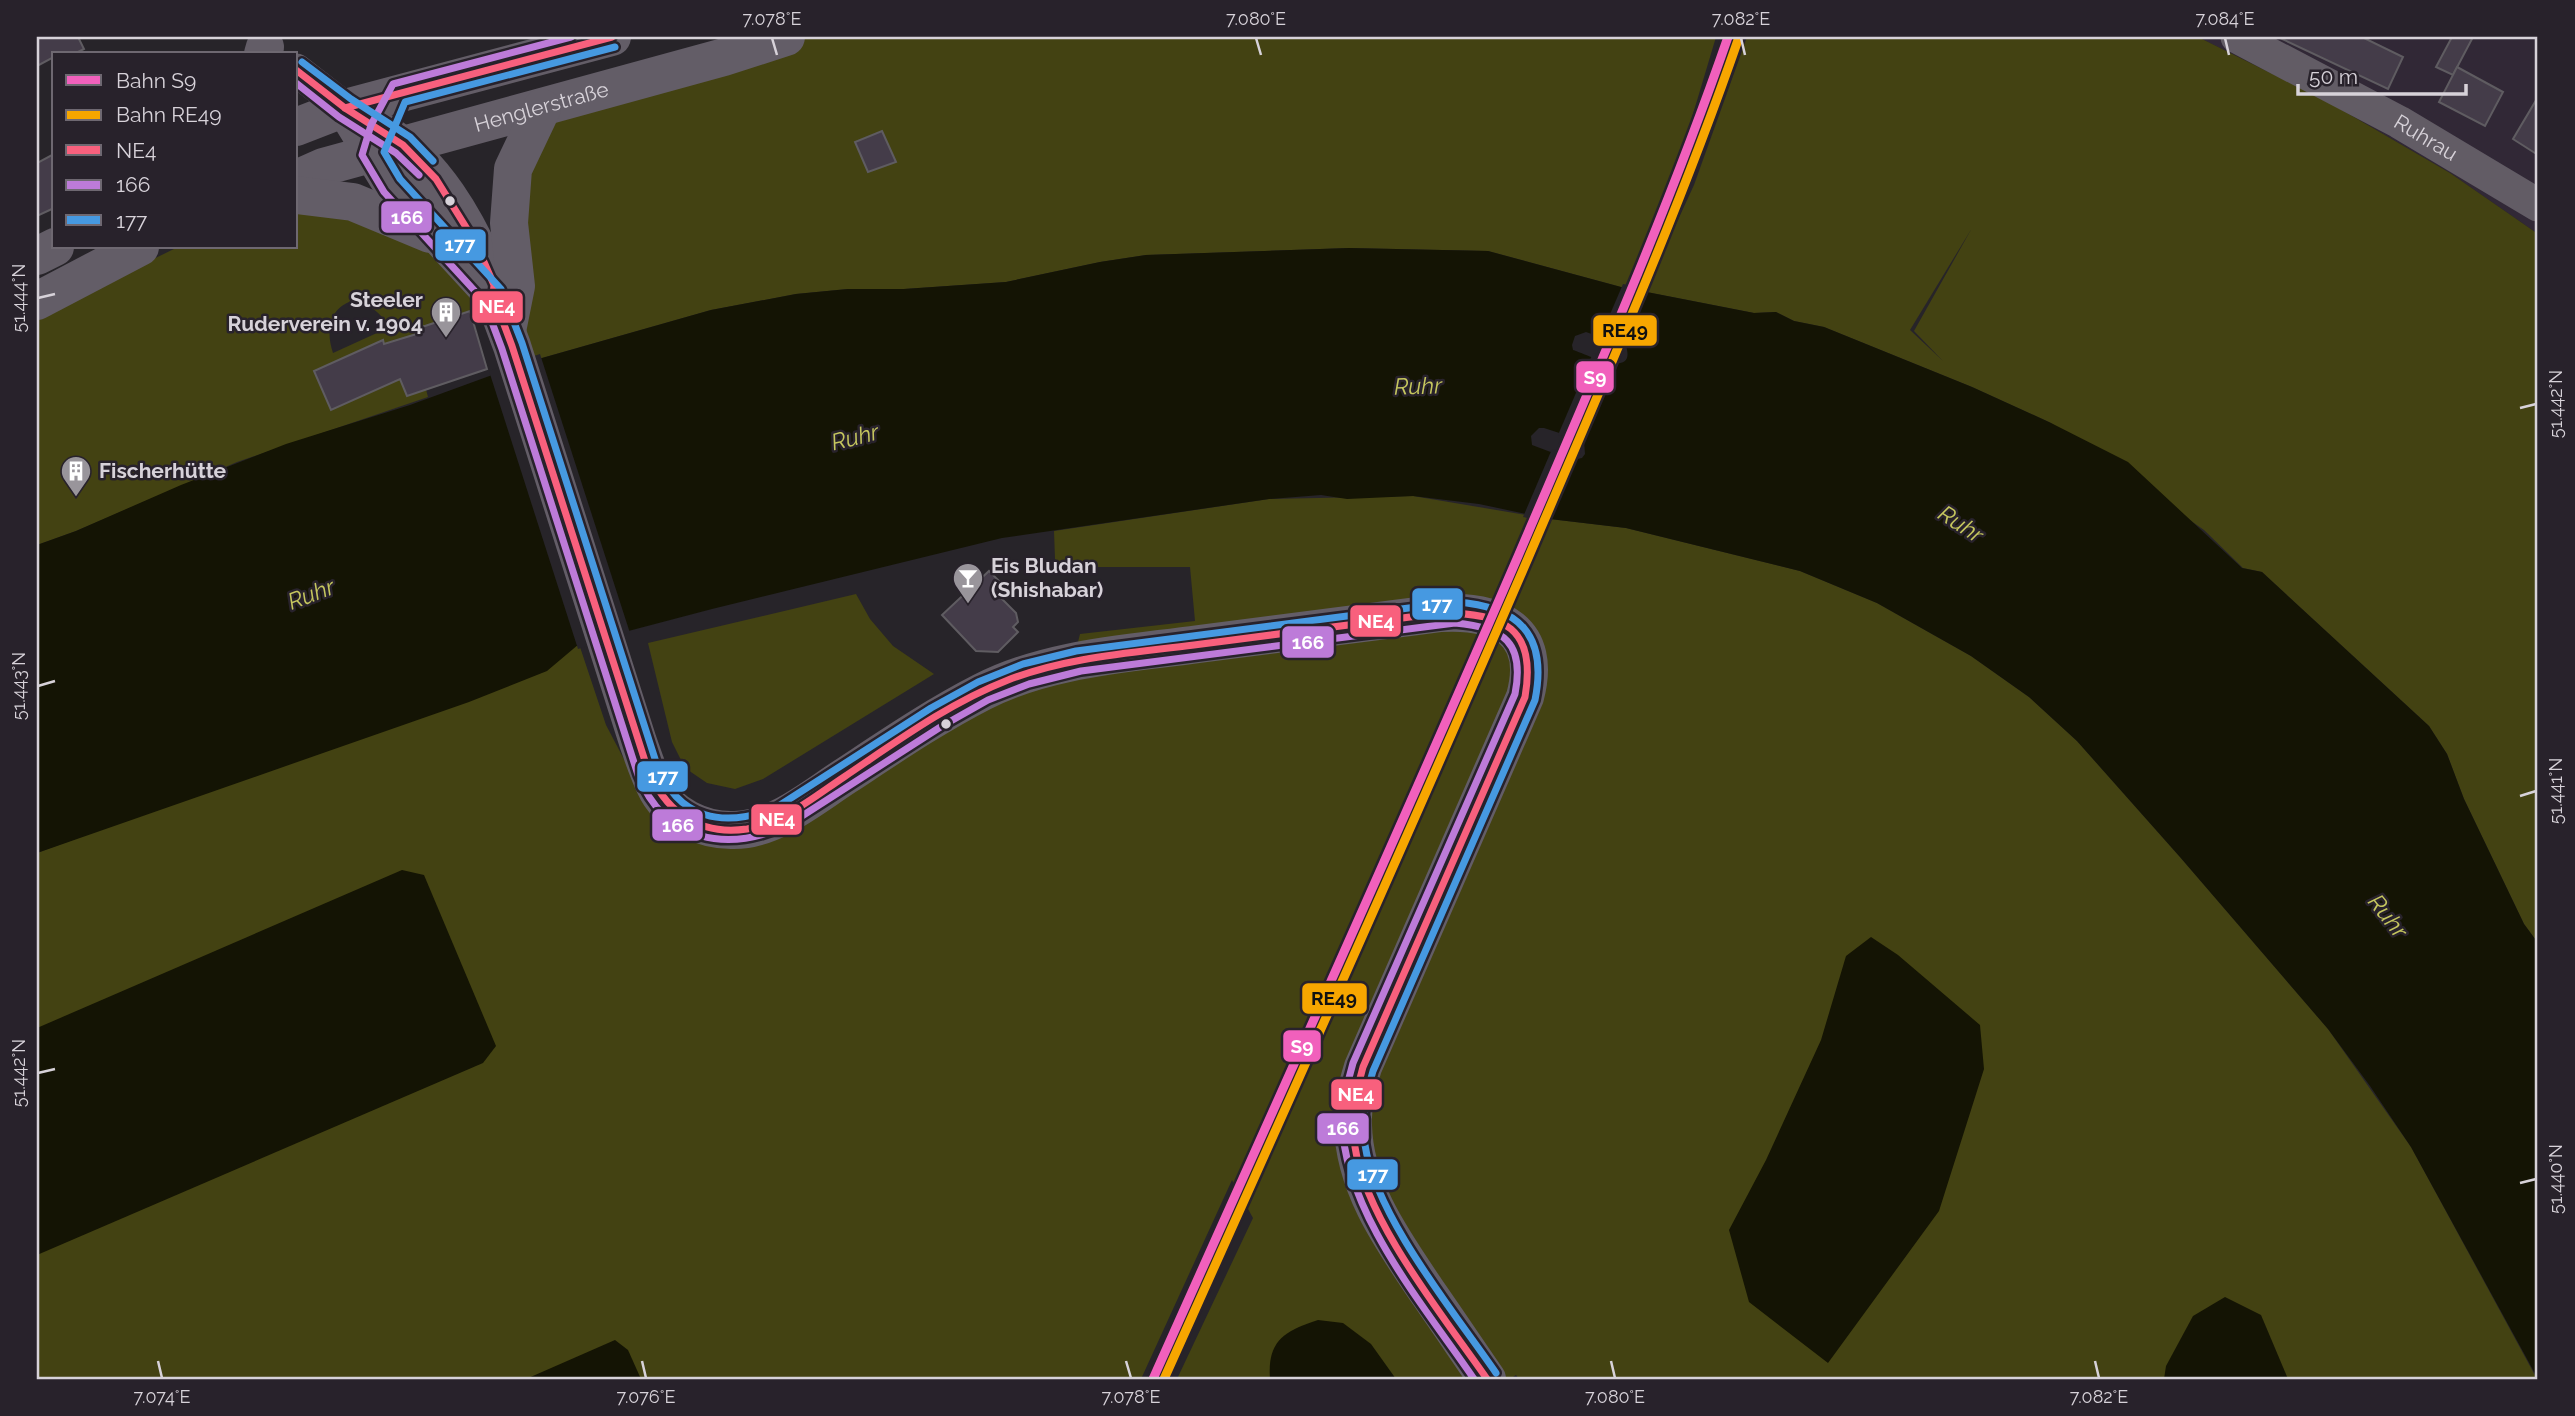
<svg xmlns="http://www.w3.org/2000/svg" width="2575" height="1416" font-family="Raleway,sans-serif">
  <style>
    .built { fill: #312836 }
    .green { fill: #434212; fill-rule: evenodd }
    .water { fill: #141404; fill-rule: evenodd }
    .pier { fill: #272429 }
    .building { fill: #443c49; stroke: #5f5c61; stroke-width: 2 }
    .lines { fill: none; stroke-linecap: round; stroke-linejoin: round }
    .minor { stroke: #625c65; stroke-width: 33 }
    .major { stroke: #635d67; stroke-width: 38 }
    .bus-1-casing { stroke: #28222b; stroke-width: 12 }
    .bus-2-casing { stroke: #28222b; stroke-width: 12 }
    .bus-3-casing { stroke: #28222b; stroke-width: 12 }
    .bus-1 { stroke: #f8607d; stroke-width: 7 }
    .bus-2 { stroke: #bd7bd9; stroke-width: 7 }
    .bus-3 { stroke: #4699e1; stroke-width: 7 }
    .rail-1-casing { stroke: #28222b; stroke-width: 14 }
    .rail-2-casing { stroke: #28222b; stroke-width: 14 }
    .rail-1 { stroke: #f160bc; stroke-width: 9 }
    .rail-2 { stroke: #f7a600; stroke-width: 9 }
    .ticks { fill: none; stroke: #d7d2d9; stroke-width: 2.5 }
    .bus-dot { fill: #d7d2d9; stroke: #28222b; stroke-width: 2.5 }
    .labels { text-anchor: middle; stroke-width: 5; stroke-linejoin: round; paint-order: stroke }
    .street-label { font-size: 21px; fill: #d7d2d9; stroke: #28222b }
    .poi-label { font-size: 21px; font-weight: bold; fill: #d7d2d9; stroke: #28222b; text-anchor: start }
    .water-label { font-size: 23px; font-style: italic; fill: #c6c75e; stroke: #28222b }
    .line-badge { stroke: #28222b; stroke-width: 2.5 }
    .badge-label { font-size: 19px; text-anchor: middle; font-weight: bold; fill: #fff }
    .pale-badge-label { font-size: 19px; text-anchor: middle; font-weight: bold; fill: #111 }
    .neatline { fill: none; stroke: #d7d2d9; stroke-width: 2.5 }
    .ticks-label { font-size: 18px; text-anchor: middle; fill: #d7d2d9 }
  </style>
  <rect width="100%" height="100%" fill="#272429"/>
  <path class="built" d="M2198 37H2538V234L2450 173 2323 99Z"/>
  <g class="green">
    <path d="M779 37H1716L1655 241 1665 248 1694 185 1747 37H2198L2323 99 2450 173 2538 234V943L2524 924 2464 799 2447 754 2429 726 2262 572 2243 568 2204 530 2051 423 1972 387 1824 327 1794 321 1776 312 1754 313 1621 287 1488 251 1349 248 1146 255 1100 262 1006 282 904 289H848L796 294 711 310 528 362 509 225 546 110ZM1972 228 1914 331 1943 361 1910 330Z"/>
    <path d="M312 205 435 253 489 305 422 327 423 332 412 336 428 397 237 462 76 531 37 545V316L178 247H296V206ZM352 301C371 304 379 312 390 327L333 353C326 332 328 309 352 301Z"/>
    <path d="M1413 496 1550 519 1626 528 1800 571 1877 603 1971 656 2029 697 2077 741 2180 857 2328 1029 2411 1147 2537 1379H1519L1516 1375 1510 1379H1177L1253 1218 1232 1180 1141 1379H37V853L140 815 579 644 606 725 647 803 722 846 1078 642 1080 634 1195 621 1190 567H1065L1055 559 1054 531 1269 499Z"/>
    <path d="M856 594 870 619 893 646 934 674 763 779 735 789 707 783 685 768 672 742 648 643Z"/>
  </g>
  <g class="water">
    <path d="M1349 248 1488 251 1621 287 1754 313 1776 312 1794 321 1824 327 1972 387 2051 423 2128 462 2242 568 2262 572 2429 726 2447 754 2464 799 2524 924 2538 943V1379L2411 1147 2370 1086 2328 1029 2180 857 2077 741 2029 697 1971 656 1877 603 1800 571 1626 528 1550 519 1479 504 1413 496 1347 499 1321 495 1269 499 1002 538 712 609 579 644 547 671 469 702 37 853V545L76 531 181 485 286 444 410 405 528 362 711 310 796 294 848 289H904L1006 282 1100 262 1146 255ZM1586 332 1626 346C1637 380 1586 354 1573 350L1572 345 1575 336ZM1539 428H1544L1584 441 1585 454 1582 458 1572 460 1532 445 1531 436Z"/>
    <path d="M402 870 424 875 496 1046 483 1063 37 1255V1028Z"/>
    <path d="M1871 937 1898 955 1980 1025 1984 1069 1939 1211 1828 1363 1749 1302 1729 1230 1766 1160 1821 1040 1846 956Z"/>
    <path d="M2225 1297 2261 1315 2288 1379H2164L2166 1366 2193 1316Z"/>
    <path d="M1318 1320 1343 1323 1371 1344 1396 1379H1270C1267 1340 1285 1331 1318 1320Z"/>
    <path d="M615 1340 628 1350 641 1379H526Z"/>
  </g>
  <g class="pier">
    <path d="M1623 284 1642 288 1618 346 1599 340Z"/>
    <path d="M1593 353 1612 360 1577 441 1558 435Z"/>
    <path d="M540 354 630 633 578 649 489 371Z"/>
    <path d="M1552 449 1571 456 1543 521 1523 517Z"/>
  </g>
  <g class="building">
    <path d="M37 37H78L84 49 74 54H54V57L37 66Z"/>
    <path d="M2278 37H2362L2403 57 2388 89Z"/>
    <path d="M2452 37H2473L2453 75 2436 67Z"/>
    <path d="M2457 67 2503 92 2485 126 2439 102Z"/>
    <path d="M2538 97V155L2513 139Z"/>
    <path d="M882 131 896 162 868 172 855 142Z"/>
    <path d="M54 154V208L37 216V163Z"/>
    <path d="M470 311 487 369 407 396 400 379 331 410 314 371 383 340 384 344 423 332 422 327Z"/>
    <path d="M989 571 1010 592 1002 599 1016 613 1018 622 1013 627 1018 632 998 652 976 651 942 615Z"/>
  </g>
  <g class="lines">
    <g class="minor">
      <path id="s1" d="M2237 37 2399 122 2538 205"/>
      <path d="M296 70 345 108"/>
    </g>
    <g class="major">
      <path d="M263 54 265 47"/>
      <path d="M345 108 392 185 493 295 512 346 638 742C643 756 648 772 655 786 668 815 704 831 734 830 775 830 814 796 847 775 891 746 935 716 982 692 1048 658 1127 654 1199 644 1279 634 1360 623 1441 613 1498 610 1543 630 1525 697L1363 1067C1357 1087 1352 1105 1353 1125 1354 1187 1393 1241 1426 1290 1447 1320 1467 1350 1487 1379"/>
      <path d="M296 127 345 108 612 37"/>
      <path d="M385 133C435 165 466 220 489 273"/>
      <path id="s2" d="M296 179 323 167 724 57 786 37"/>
      <path d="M296 195 353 202 430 234"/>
      <path d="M37 256 55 247"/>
      <path d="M37 301 140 247"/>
      <path d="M507 331 516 286 509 223 513 169 542 108"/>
    </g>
    <g class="bus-1-casing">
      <g id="bus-1">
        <path d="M296 70 345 108 403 145 436 179 469 232 484 262 494 285 493 295 512 346 646 764C663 810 696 836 747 829 783 823 814 797 844 777 896 742 949 703 1008 680 1067 657 1132 653 1194 645 1277 634 1359 623 1441 613 1504 613 1537 628 1525 697L1363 1067C1355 1094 1351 1119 1355 1147 1366 1221 1444 1317 1487 1379"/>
        <path d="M345 108 612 37"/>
      </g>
    </g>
    <g class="bus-2-casing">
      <g id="bus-2">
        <path d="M571 37 393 84 371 125 362 155 384 192 484 301 502 349 638 775C665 842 727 853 788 825L942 726 988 700 1029 684 1081 671 1455 623C1504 627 1525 643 1515 694L1353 1063C1348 1082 1342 1101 1342 1120 1343 1211 1425 1307 1474 1379"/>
        <path d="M296 83 339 117 396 153 419 175"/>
      </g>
    </g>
    <g class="bus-3-casing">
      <g id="bus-3">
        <path d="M615 47 405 102 384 152 400 179 501 289 522 343 656 762C677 820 724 829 777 807L931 708 978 682 1023 664 1076 651 1455 602C1519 606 1548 635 1535 700L1373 1071C1365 1096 1362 1119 1365 1145 1376 1217 1454 1312 1496 1373"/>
        <path d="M302 62 351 99 410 137 433 161"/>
      </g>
    </g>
    <use href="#bus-1" class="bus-1"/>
    <use href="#bus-2" class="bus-2"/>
    <use href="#bus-3" class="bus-3"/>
    <g class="rail-1-casing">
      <path id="rail-1" d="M1153 1379C1276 1104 1400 830 1519 554 1592 383 1667 213 1728 37"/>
    </g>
    <g class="rail-2-casing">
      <path id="rail-2" d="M1164 1379C1287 1105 1410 832 1529 556 1602 385 1677 216 1738 40"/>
    </g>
    <use href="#rail-1" class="rail-1"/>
    <use href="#rail-2" class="rail-2"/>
  </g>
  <path class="ticks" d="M772 38 777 55M1256 38 1261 55M1741 38 1745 55M2225 38 2229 55M38 298 55 294M2520 408 2536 404M38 686 55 681M2520 796 2536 791M38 1073 55 1069M2520 1183 2536 1179M158 1361 162 1378M642 1361 646 1378M1126 1361 1131 1378M1611 1361 1615 1378M2095 1361 2099 1378"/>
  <defs>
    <g id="building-pin" transform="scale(1.575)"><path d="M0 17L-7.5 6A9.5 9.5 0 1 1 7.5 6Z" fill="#99959b" stroke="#28222b"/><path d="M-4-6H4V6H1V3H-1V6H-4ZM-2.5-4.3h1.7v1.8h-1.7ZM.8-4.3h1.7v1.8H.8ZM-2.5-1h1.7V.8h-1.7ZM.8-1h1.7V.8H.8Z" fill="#fff"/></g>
    <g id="bar-pin" transform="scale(1.575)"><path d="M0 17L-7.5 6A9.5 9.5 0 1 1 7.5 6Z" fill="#99959b" stroke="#28222b"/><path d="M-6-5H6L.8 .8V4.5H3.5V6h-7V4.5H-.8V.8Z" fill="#fff"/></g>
  </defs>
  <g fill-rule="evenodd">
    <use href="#building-pin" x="446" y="312"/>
    <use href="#building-pin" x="76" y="471"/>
    <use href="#bar-pin" x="968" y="578"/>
  </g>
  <g class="bus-dot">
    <circle cx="450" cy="201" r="6"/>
    <circle cx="946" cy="724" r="6"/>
  </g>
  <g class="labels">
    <g class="street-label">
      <text dy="7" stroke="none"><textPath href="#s2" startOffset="256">Henglerstraße</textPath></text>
      <text dy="7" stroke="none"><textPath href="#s1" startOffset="214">Ruhrau</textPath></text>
    </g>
    <g class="poi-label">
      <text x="423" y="307" text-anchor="end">Steeler<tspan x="423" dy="24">Ruderverein v. 1904</tspan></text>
      <text x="99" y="478">Fischerhütte</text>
      <text x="991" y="573">Eis Bludan<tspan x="991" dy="24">(Shishabar)</tspan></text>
    </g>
    <g class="water-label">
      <text transform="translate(1418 386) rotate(-2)" y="8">Ruhr</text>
      <text transform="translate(855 437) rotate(-14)" y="8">Ruhr</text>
      <text transform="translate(1961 524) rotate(33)" y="8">Ruhr</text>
      <text transform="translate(311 594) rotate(-21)" y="8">Ruhr</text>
      <text transform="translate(2388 916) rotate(52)" y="8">Ruhr</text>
    </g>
  </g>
  <g class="line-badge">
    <rect x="380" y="200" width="53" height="34" rx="7" fill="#bd7bd9"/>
    <rect x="434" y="228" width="53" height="34" rx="7" fill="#4699e1"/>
    <rect x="471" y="290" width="53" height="34" rx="7" fill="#f8607d"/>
    <rect x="1592" y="314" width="66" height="33" rx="7" fill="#f7a600"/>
    <rect x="1575" y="360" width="40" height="34" rx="7" fill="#f160bc"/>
    <rect x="1411" y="587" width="53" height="34" rx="7" fill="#4699e1"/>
    <rect x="1349" y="604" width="53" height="34" rx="7" fill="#f8607d"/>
    <rect x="1281" y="625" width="54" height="34" rx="7" fill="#bd7bd9"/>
    <rect x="636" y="760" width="53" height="33" rx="7" fill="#4699e1"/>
    <rect x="750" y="803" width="53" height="33" rx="7" fill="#f8607d"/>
    <rect x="651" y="808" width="53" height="34" rx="7" fill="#bd7bd9"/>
    <rect x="1301" y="982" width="67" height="33" rx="7" fill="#f7a600"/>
    <rect x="1282" y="1029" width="40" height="34" rx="7" fill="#f160bc"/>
    <rect x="1330" y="1078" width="53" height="33" rx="7" fill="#f8607d"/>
    <rect x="1316" y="1112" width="54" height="33" rx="7" fill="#bd7bd9"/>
    <rect x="1346" y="1158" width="53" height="33" rx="7" fill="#4699e1"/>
  </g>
  <g class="badge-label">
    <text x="407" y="224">166</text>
    <text x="460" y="251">177</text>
    <text x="497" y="313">NE4</text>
    <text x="1595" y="384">S9</text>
    <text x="1437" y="611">177</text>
    <text x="1376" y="628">NE4</text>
    <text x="1308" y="649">166</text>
    <text x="663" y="783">177</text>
    <text x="777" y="826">NE4</text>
    <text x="678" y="832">166</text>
    <text x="1302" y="1053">S9</text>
    <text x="1356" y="1101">NE4</text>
    <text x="1343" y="1135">166</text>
    <text x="1373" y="1181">177</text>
  </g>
  <g class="pale-badge-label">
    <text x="1625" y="337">RE49</text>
    <text x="1334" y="1005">RE49</text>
  </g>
  <rect width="2575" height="1416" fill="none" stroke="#28222b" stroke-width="77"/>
  <rect x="52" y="52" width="245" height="196" fill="#28222b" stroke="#6e6871" stroke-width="2"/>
  <rect x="66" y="75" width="35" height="10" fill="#f160bc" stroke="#6e6871" stroke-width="2"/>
  <text x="116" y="88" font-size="21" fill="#d7d2d9">Bahn S9</text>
  <rect x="66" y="110" width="35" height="10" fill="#f7a600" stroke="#6e6871" stroke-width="2"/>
  <text x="116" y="122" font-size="21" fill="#d7d2d9">Bahn RE49</text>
  <rect x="66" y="145" width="35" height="10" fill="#f8607d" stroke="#6e6871" stroke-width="2"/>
  <text x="116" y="158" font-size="21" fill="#d7d2d9">NE4</text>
  <rect x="66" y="180" width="35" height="10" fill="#bd7bd9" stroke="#6e6871" stroke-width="2"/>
  <text x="116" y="192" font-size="21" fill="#d7d2d9">166</text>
  <rect x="66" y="215" width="35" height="10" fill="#4699e1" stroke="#6e6871" stroke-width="2"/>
  <text x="116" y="228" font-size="21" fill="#d7d2d9">177</text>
  <path d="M2298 84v10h168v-10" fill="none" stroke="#d7d2d9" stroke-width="3.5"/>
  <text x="2309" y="84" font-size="21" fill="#d7d2d9" stroke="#28222b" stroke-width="5" paint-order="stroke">50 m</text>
  <rect x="38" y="38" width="2498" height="1340" class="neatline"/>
  <g class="ticks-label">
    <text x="772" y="25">7.078°E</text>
    <text x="1256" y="25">7.080°E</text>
    <text x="1741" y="25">7.082°E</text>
    <text x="2225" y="25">7.084°E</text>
    <text transform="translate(19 298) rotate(-90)" y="6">51.444°N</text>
    <text transform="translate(2556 404) rotate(-90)" y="6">51.442°N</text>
    <text transform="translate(19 686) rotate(-90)" y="6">51.443°N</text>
    <text transform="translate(2556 791) rotate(-90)" y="6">51.441°N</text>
    <text transform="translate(19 1073) rotate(-90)" y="6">51.442°N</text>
    <text transform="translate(2556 1179) rotate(-90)" y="6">51.440°N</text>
    <text x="162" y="1403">7.074°E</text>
    <text x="646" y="1403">7.076°E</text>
    <text x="1131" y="1403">7.078°E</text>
    <text x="1615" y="1403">7.080°E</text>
    <text x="2099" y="1403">7.082°E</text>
  </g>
</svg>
